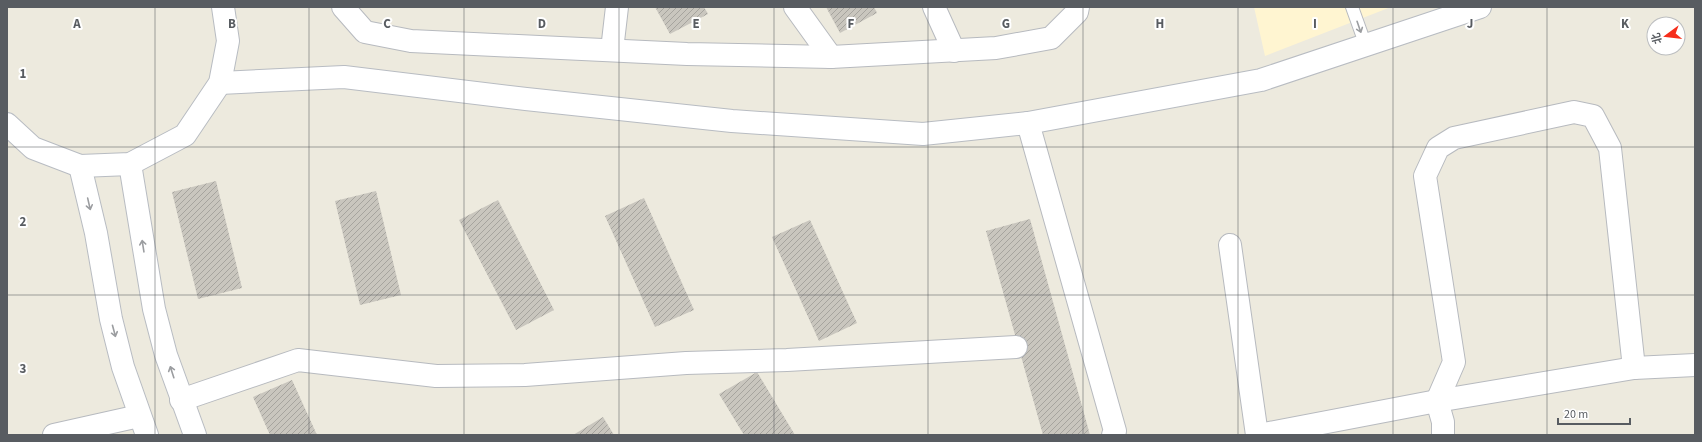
<svg xmlns="http://www.w3.org/2000/svg" width="1702" height="442" font-family="'Source Sans 3','Noto Sans SC',sans-serif">
  <style>
    .commercial { fill: #fff5d1 }
    .building { fill: url(#building-hatch) }
    .lines { fill: none; stroke-linecap: round; stroke-linejoin: round }
    .lane-casing { stroke: #b7babf; stroke-width: 14 }
    .street-casing { stroke: #b7babf; stroke-width: 24 }
    .secondary-casing { stroke: #b8bcc2; stroke-width: 24 }
    .lane { stroke: #fff; stroke-width: 12 }
    .street { stroke: #fff; stroke-width: 22 }
    .secondary { stroke: #fff; stroke-width: 22 }
    .oneway { stroke: #9b9da0 }
    .grid { fill: none; stroke: #585c61; stroke-width: 1; stroke-opacity: 0.55 }
    .grid-label { font-size: 13px; text-anchor: middle; font-weight: bold; fill: #585c61; stroke: #fff; stroke-width: 4; stroke-linejoin: round; paint-order: stroke }
  </style>
  <defs>
    <pattern id="building-hatch" width="6" height="6" patternUnits="userSpaceOnUse"><rect width="6" height="6" fill="#c9c6be"/><path d="M-1 1l2-2M0 6l6-6M5 7l2-2" fill="none" stroke="#a6a49e"/></pattern>
  </defs>
  <rect width="100%" height="100%" fill="#edeade"/>
  <path class="commercial" d="M1254 7H1391L1265 56Z"/>
  <g class="building">
    <path d="M655 7H704L708 14 670 34Z"/>
    <path d="M826 7H874L877 13 840 33Z"/>
    <path d="M216 181 242 288 198 299 172 192Z"/>
    <path d="M376 191 401 295 360 305 335 201Z"/>
    <path d="M644 198 694 310 655 327 605 216Z"/>
    <path d="M498 200 554 310 516 330 459 220Z"/>
    <path d="M1030 219 1090 435H1043L986 231Z"/>
    <path d="M810 220 857 323 819 341 772 237Z"/>
    <path d="M757 372 795 435H744L719 394Z"/>
    <path d="M292 380 317 435H270L253 397Z"/>
    <path d="M603 417 614 435H573Z"/>
  </g>
  <g class="lines">
    <g class="lane-casing">
      <path id="lane" d="M1352 7 1366 46"/>
    </g>
    <g class="street-casing">
      <g id="street">
        <path d="M343 7 365 32 411 41 687 54 831 57 996 48 1051 38 1077 12 1078 7"/>
        <path d="M795 7 831 57"/>
        <path d="M934 7 954 51"/>
        <path d="M612 50 617 7"/>
        <path d="M1028 123 1115 431 1113 435"/>
        <path d="M1230 245 1257 435"/>
        <path d="M181 400 298 360 436 376 525 375 686 363 787 360 1016 347"/>
        <path d="M54 435 139 416"/>
        <path d="M1259 435 1437 401 1634 368 1695 365"/>
        <path d="M1443 435V422L1437 401 1454 362 1425 176 1438 148 1454 138 1574 112 1593 116 1610 148 1634 368"/>
      </g>
    </g>
    <g class="secondary-casing">
      <g id="secondary">
        <path d="M220 83 344 77 526 99 732 121 923 134 1028 123 1261 80 1480 7"/>
        <path d="M7 124 33 148 80 166 130 164 185 135 220 83 228 41 223 7"/>
        <path d="M130 164 154 309 166 355 195 435"/>
        <path d="M80 166 96 233 111 319 123 367 147 435"/>
      </g>
    </g>
    <use href="#lane" class="lane"/>
    <use href="#street" class="street"/>
    <use href="#secondary" class="secondary"/>
  </g>
  <defs><path id="oneway-shaft" d="M-6 0H5M1.5-3L5.5 0L1.5 3" fill="none" stroke-width="1.6" stroke-linecap="round" stroke-linejoin="round"/></defs>
  <g class="oneway">
    <use href="#oneway-shaft" transform="translate(1359 27) rotate(71)"/>
    <use href="#oneway-shaft" transform="translate(89 204) rotate(77)"/>
    <use href="#oneway-shaft" transform="translate(143 246) rotate(-99)"/>
    <use href="#oneway-shaft" transform="translate(114 331) rotate(75)"/>
    <use href="#oneway-shaft" transform="translate(172 372) rotate(-108)"/>
  </g>
  <path class="grid" d="M155 7V435M309 7V435M464 7V435M619 7V435M774 7V435M928 7V435M1083 7V435M1238 7V435M1393 7V435M1547 7V435M7 147H1695M7 295H1695"/>
  <g class="grid-label">
    <text x="77" y="28">A</text>
    <text x="232" y="28">B</text>
    <text x="387" y="28">C</text>
    <text x="542" y="28">D</text>
    <text x="696" y="28">E</text>
    <text x="851" y="28">F</text>
    <text x="1006" y="28">G</text>
    <text x="1160" y="28">H</text>
    <text x="1315" y="28">I</text>
    <text x="1470" y="28">J</text>
    <text x="1625" y="28">K</text>
    <text x="23" y="78">1</text>
    <text x="23" y="226">2</text>
    <text x="23" y="373">3</text>
  </g>
  <rect width="1702" height="442" fill="none" stroke="#585c61" stroke-width="16"/>
  <g transform="translate(1666 36) rotate(255)"><circle r="19" fill="#ffffff" stroke="#bcbec0"/>
  <path d="M0-3L7 15L0 10L-7 15Z" fill="#f62e1b"/>
  <text y="-6" font-size="11" font-weight="bold" text-anchor="middle" fill="#585c61">北</text>
  </g>
  <path d="M1558 418v6h72v-6" fill="none" stroke="#585c61" stroke-width="2"/>
  <text x="1564" y="418" font-size="12" fill="#585c61" stroke="#ffffff" stroke-width="3" paint-order="stroke">20 m</text>
</svg>
